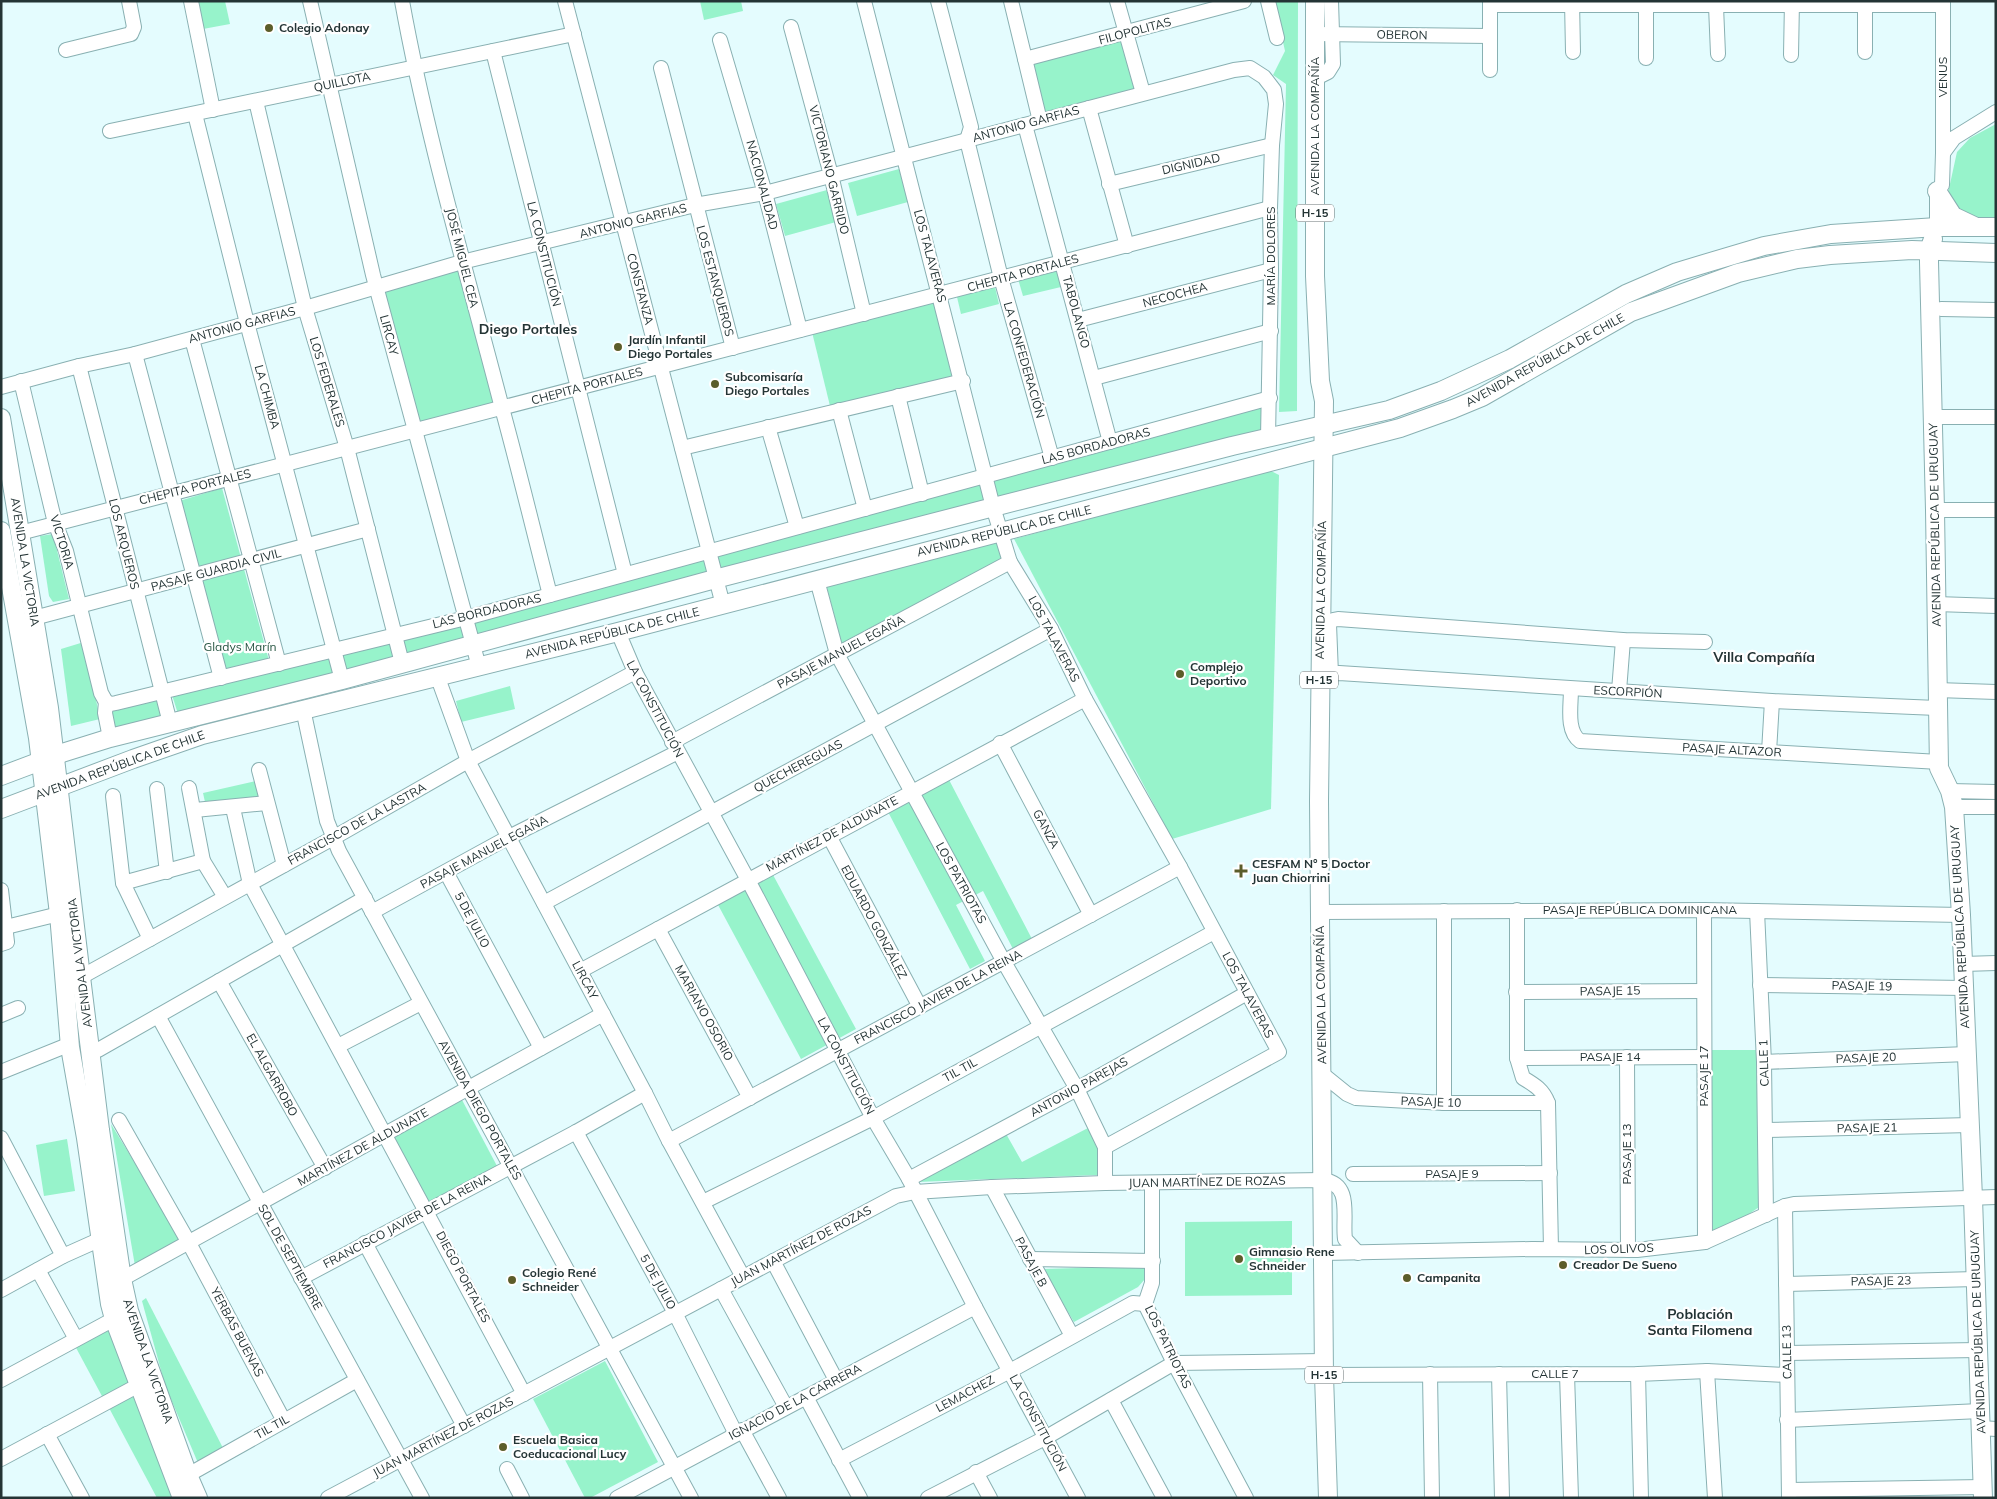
<svg xmlns="http://www.w3.org/2000/svg" width="1997" height="1499" font-family="Mulish,sans-serif">
  <style>
    .green { fill: #97f3cb }
    .lines { fill: none; stroke-linecap: round; stroke-linejoin: round }
    .minor-casing { stroke: #89b0b2; stroke-width: 16 }
    .major-casing { stroke: #89b0b2; stroke-width: 20 }
    .minor { stroke: #fff; stroke-width: 14 }
    .major { stroke: #fff; stroke-width: 18 }
    .poi-dot { fill: #5c5d2a; stroke: #fff; stroke-width: 2 }
    .labels { text-anchor: middle; stroke-width: 4.5; stroke-linejoin: round; paint-order: stroke }
    .shield { fill: #fff; stroke: #667172; stroke-width: 1 }
    .shield-label { font-size: 11px; font-weight: bold; fill: #243435 }
    .poi-label { font-size: 12px; font-weight: bold; fill: #243435; stroke: #fff; text-anchor: start }
    .street-label { font-size: 12px; fill: #243435; stroke: #fff }
    .park-label { font-size: 12px; fill: #285643; stroke: #fff }
    .neighbourhood-label { font-size: 14px; font-weight: bold; fill: #243435; stroke: #fff }
  </style>
  <rect width="100%" height="100%" fill="#e4fcfe"/>
  <g class="green">
    <path d="M197 1H225L230 24 203 29Z"/>
    <path d="M700 1H741L743 11 704 20Z"/>
    <path d="M1274 1H1298L1297 411 1279 412 1286 84 1273 75 1285 51Z"/>
    <path d="M1122 34 1138 95 1040 121 1025 59Z"/>
    <path d="M1996 124V221H1978L1963 213 1954 204 1948 193 1957 152 1970 138Z"/>
    <path d="M899 169 908 202 857 216 848 183Z"/>
    <path d="M827 190 836 222 785 236 776 204Z"/>
    <path d="M463 266 502 408 417 430 380 289Z"/>
    <path d="M1056 270 1061 287 1023 296 1018 279Z"/>
    <path d="M995 287 999 304 961 314 957 297Z"/>
    <path d="M935 300 952 378 830 406 812 332Z"/>
    <path d="M1265 407 1264 433 998 501 994 479Z"/>
    <path d="M1269 470 1279 475 1271 809 1172 839 1014 539Z"/>
    <path d="M983 483 985 502 719 572 714 555Z"/>
    <path d="M222 488 271 668 222 678 176 502Z"/>
    <path d="M53 534 69 599 53 602 49 596 40 536Z"/>
    <path d="M998 539 1005 560 843 648 826 584Z"/>
    <path d="M705 557 707 576 478 637 473 620Z"/>
    <path d="M461 623 465 641 406 655 402 637Z"/>
    <path d="M391 640 395 660 346 672 342 653Z"/>
    <path d="M84 642 100 719 71 726 61 649Z"/>
    <path d="M330 657 336 674 179 717 172 695Z"/>
    <path d="M510 686 515 709 461 722 456 701Z"/>
    <path d="M159 700 163 719 113 732 110 712Z"/>
    <path d="M947 776 1032 939 1013 949 983 891 956 905 985 961 970 969 886 808Z"/>
    <path d="M260 780 266 807 207 811 203 793Z"/>
    <path d="M772 873 856 1029 801 1059 717 903Z"/>
    <path d="M1711 1050H1756L1762 1205 1713 1239Z"/>
    <path d="M461 1098 497 1166 429 1203 392 1135Z"/>
    <path d="M111 1124 182 1240 135 1266Z"/>
    <path d="M1088 1128 1098 1147 1097 1175 917 1182 1005 1132 1022 1162Z"/>
    <path d="M67 1139 75 1191 44 1196 36 1145Z"/>
    <path d="M1292 1221V1295L1185 1296V1222Z"/>
    <path d="M1147 1266 1145 1279 1138 1287 1074 1322 1042 1269Z"/>
    <path d="M146 1298 223 1448 198 1463 165 1385 142 1301Z"/>
    <path d="M107 1327 129 1384 103 1398 74 1344Z"/>
    <path d="M605 1361 658 1462 590 1498H585L533 1399Z"/>
    <path d="M132 1393 171 1490 174 1498H157L108 1406Z"/>
  </g>
  <g class="lines">
    <g class="minor-casing">
      <g id="minor">
        <path d="M191 1 213 110"/>
        <path d="M310 1 373 275 479 667"/>
        <path d="M402 1C427 139 467 273 502 408 519 470 534 533 550 595"/>
        <path d="M565 1 723 605"/>
        <path d="M864 1 993 507 1010 562 1051 629 1085 699 1180 867 1279 1052 1105 1147"/>
        <path d="M938 1 971 127 967 140 1001 278 1052 458"/>
        <path d="M1011 1 1040 121"/>
        <path d="M1117 1 1143 93"/>
        <path d="M1268 1 1277 38"/>
        <path d="M1572 1 1573 52"/>
        <path d="M1646 1V58"/>
        <path d="M1490 5H1943"/>
        <path d="M1716 6 1718 54"/>
        <path d="M791 27 831 175 864 314"/>
        <path d="M1315 34 1490 36"/>
        <path d="M720 40 765 193 800 330"/>
        <path d="M66 50 131 34 134 27 129 1"/>
        <path d="M493 51 625 574"/>
        <path d="M1865 52V6"/>
        <path d="M1791 55 1792 1"/>
        <path d="M1025 59 1244 1"/>
        <path d="M661 68 733 348"/>
        <path d="M1490 70V1"/>
        <path d="M1314 79 1328 72 1333 64 1331 1"/>
        <path d="M256 101 305 308 347 448 402 663"/>
        <path d="M1089 108 1127 246"/>
        <path d="M195 114 247 323 342 680"/>
        <path d="M1025 125 1110 442"/>
        <path d="M110 131 574 34"/>
        <path d="M1943 153 1954 138 1996 112"/>
        <path d="M1109 184 1272 145"/>
        <path d="M1937 227V191L1942 185 1943 153V1"/>
        <path d="M1941 309 1996 310"/>
        <path d="M1078 320 1271 270"/>
        <path d="M192 339 279 664"/>
        <path d="M135 354 221 678"/>
        <path d="M79 366 170 723"/>
        <path d="M1094 378 1271 331"/>
        <path d="M21 381 55 523 66 551 101 693 106 702"/>
        <path d="M1 387 79 366 135 354 305 308 462 262 695 205 765 193 1234 70 1250 68 1264 77 1274 90 1276 104 1272 145 1270 208 1271 270 1268 438"/>
        <path d="M898 396 922 494"/>
        <path d="M839 410 865 509"/>
        <path d="M1933 417H1996"/>
        <path d="M768 427 797 527"/>
        <path d="M682 448 963 381"/>
        <path d="M1935 510H1996"/>
        <path d="M20 533 1270 208"/>
        <path d="M817 580 837 654 1004 962 1077 1089 1105 1147V1183"/>
        <path d="M1936 604 1996 606"/>
        <path d="M34 618 368 529"/>
        <path d="M618 632 635 672 748 880 873 1118 909 1179 975 1307 1078 1498"/>
        <path d="M1331 674 1329 624 1333 620 1338 619 1623 640 1705 642"/>
        <path d="M1319 675 1339 673 1772 701 1937 708"/>
        <path d="M438 678 468 761 645 1093 669 1141 743 1277"/>
        <path d="M1571 689C1571 706 1566 731 1580 741L1939 762"/>
        <path d="M1937 690 1996 692"/>
        <path d="M1619 691 1623 640"/>
        <path d="M106 702 111 704 116 703 466 618 1270 398"/>
        <path d="M106 702 105 713 110 738"/>
        <path d="M303 709 327 821 339 851 691 1498"/>
        <path d="M672 742 1010 562"/>
        <path d="M1000 743 1091 915"/>
        <path d="M1769 752 1772 701"/>
        <path d="M259 770 284 865"/>
        <path d="M189 788 203 861"/>
        <path d="M157 789 167 872"/>
        <path d="M1950 791 1996 792"/>
        <path d="M113 796 123 883 203 861 225 897"/>
        <path d="M1954 807H1996"/>
        <path d="M233 808 250 884 524 1394"/>
        <path d="M195 810 267 803"/>
        <path d="M829 836 920 1007"/>
        <path d="M446 872 541 1048"/>
        <path d="M123 883 150 939"/>
        <path d="M1 890 7 942 1 944"/>
        <path d="M544 903 1051 629"/>
        <path d="M1517 910V1058L1523 1078C1535 1085 1543 1090 1548 1103L1551 1249"/>
        <path d="M1704 910 1705 1242"/>
        <path d="M1444 911V1103"/>
        <path d="M1757 911 1764 1062 1766 1215"/>
        <path d="M372 912 509 837 678 752"/>
        <path d="M1320 912 1704 910 1961 915"/>
        <path d="M6 927 59 914"/>
        <path d="M658 929 750 1098"/>
        <path d="M1963 964 1996 963"/>
        <path d="M580 971 1085 699"/>
        <path d="M81 977 333 838 468 761 635 672"/>
        <path d="M219 981 325 1168"/>
        <path d="M1760 985 1964 988"/>
        <path d="M1516 992 1703 991"/>
        <path d="M1 1015 18 1008"/>
        <path d="M158 1016 422 1498"/>
        <path d="M338 1046 421 1003"/>
        <path d="M90 1051 98 1050 365 898"/>
        <path d="M1627 1057 1628 1250"/>
        <path d="M1517 1058 1704 1057"/>
        <path d="M1764 1062 1967 1054"/>
        <path d="M1 1072 63 1047H70"/>
        <path d="M1321 1073 1347 1094 1356 1098 1444 1103H1548"/>
        <path d="M119 1120 189 1243 284 1421"/>
        <path d="M1765 1130 1970 1125"/>
        <path d="M576 1132 675 1313 736 1434"/>
        <path d="M1 1138 63 1256"/>
        <path d="M669 1141 1180 867"/>
        <path d="M1353 1174 1550 1173"/>
        <path d="M909 1179 1077 1089 1247 993"/>
        <path d="M1152 1183V1283L1145 1304 1174 1363 1246 1498"/>
        <path d="M992 1187 1072 1336"/>
        <path d="M703 1202 873 1118 1214 932"/>
        <path d="M1785 1206 1789 1498"/>
        <path d="M365 1243 464 1426"/>
        <path d="M1323 1253 1532 1249 1637 1250 1705 1242 1785 1206 1794 1204 1996 1197"/>
        <path d="M1030 1259 1153 1261"/>
        <path d="M773 1261 836 1380"/>
        <path d="M38 1270 76 1339"/>
        <path d="M301 1278 576 1132 645 1093"/>
        <path d="M122 1279 603 1014"/>
        <path d="M1786 1284 1976 1279"/>
        <path d="M721 1289 786 1407"/>
        <path d="M1 1290 63 1256 101 1239 108 1238"/>
        <path d="M1787 1353 1978 1350"/>
        <path d="M1707 1371 1715 1498"/>
        <path d="M1430 1374 1432 1498"/>
        <path d="M1499 1374 1502 1498"/>
        <path d="M1567 1374 1571 1498"/>
        <path d="M1638 1374 1641 1498"/>
        <path d="M1324 1375 1638 1374 1707 1371 1787 1375"/>
        <path d="M1 1380 114 1319"/>
        <path d="M806 1397 860 1498"/>
        <path d="M1111 1400 1164 1498"/>
        <path d="M1787 1420 1980 1411"/>
        <path d="M1981 1428 1996 1429"/>
        <path d="M742 1430 779 1498"/>
        <path d="M47 1434 82 1498"/>
        <path d="M1 1459 139 1385"/>
        <path d="M839 1460 1010 1371 1133 1303 1145 1304"/>
        <path d="M507 1469 522 1498"/>
        <path d="M976 1472 990 1498"/>
        <path d="M188 1475 357 1380"/>
        <path d="M1789 1490 1983 1487"/>
        <path d="M328 1498 896 1196 915 1192 992 1187 1105 1183 1323 1180C1353 1184 1342 1217 1345 1239L1358 1253"/>
        <path d="M617 1498 975 1307"/>
        <path d="M928 1498 1045 1438 1174 1363 1324 1361"/>
      </g>
    </g>
    <g class="major-casing">
      <g id="major">
        <path d="M1315 1V276L1320 381 1324 401 1319 801 1324 1375 1328 1498"/>
        <path d="M1937 191 1953 216 1974 226"/>
        <path d="M1933 239 1929 250V262L1935 510 1939 768 1950 791 1954 807 1961 915 1973 1198 1983 1498"/>
        <path d="M1 418 49 708 81 977 100 1130 122 1279 129 1311 188 1475 198 1498"/>
        <path d="M1 531 38 738 59 914 70 1047 86 1138 110 1304 114 1319 182 1498"/>
        <path d="M1 776 62 753 110 738 342 680 715 579 982 510 1232 446 1389 410 1441 391 1510 359 1626 294 1677 272 1764 246 1831 234 1937 227H1996"/>
        <path d="M1 809 133 759 202 735 618 632 1400 428 1453 409 1482 397 1631 312 1738 273 1797 259 1830 255 1912 250 1996 253"/>
      </g>
    </g>
    <use href="#minor" class="minor"/>
    <use href="#major" class="major"/>
  </g>
  <g class="poi-dot">
    <circle cx="269" cy="28" r="5"/>
    <circle cx="618" cy="347" r="5"/>
    <circle cx="715" cy="384" r="5"/>
    <circle cx="1180" cy="674" r="5"/>
    <path d="M1238.5 863.5h5v5h5v5h-5v5h-5v-5h-5v-5h5z"/>
    <circle cx="1239" cy="1259" r="5"/>
    <circle cx="1563" cy="1265" r="5"/>
    <circle cx="1407" cy="1278" r="5"/>
    <circle cx="512" cy="1280" r="5"/>
    <circle cx="503" cy="1447" r="5"/>
  </g>
  <g class="labels">
    <g class="shield">
      <rect x="1296" y="204.5" width="38" height="17" rx="4"/>
      <rect x="1300" y="671.5" width="38" height="17" rx="4"/>
      <rect x="1305" y="1366.5" width="38" height="17" rx="4"/>
    </g>
    <g class="shield-label">
      <text x="1315" y="217">H-15</text>
      <text x="1319" y="684">H-15</text>
      <text x="1324" y="1379">H-15</text>
    </g>
    <g class="poi-label">
      <text x="279" y="32">Colegio Adonay</text>
      <text x="628" y="344">Jardín Infantil<tspan x="628" dy="14">Diego Portales</tspan></text>
      <text x="725" y="381">Subcomisaría<tspan x="725" dy="14">Diego Portales</tspan></text>
      <text x="1190" y="671">Complejo<tspan x="1190" dy="14">Deportivo</tspan></text>
      <text x="1252" y="868">CESFAM N° 5 Doctor<tspan x="1252" dy="14">Juan Chiorrini</tspan></text>
      <text x="1249" y="1256">Gimnasio Rene<tspan x="1249" dy="14">Schneider</tspan></text>
      <text x="1573" y="1269">Creador De Sueno</text>
      <text x="522" y="1277">Colegio René<tspan x="522" dy="14">Schneider</tspan></text>
      <text x="1417" y="1282">Campanita</text>
      <text x="513" y="1444">Escuela Basica<tspan x="513" dy="14">Coeducacional Lucy</tspan></text>
    </g>
    <g class="street-label">
      <text transform="translate(1135 31) rotate(-15)" y="4">FILOPOLITAS</text>
      <text transform="translate(1402 35) rotate(1)" y="4">OBERON</text>
      <text transform="translate(1943 77) rotate(-90)" y="4">VENUS</text>
      <text transform="translate(342 82) rotate(-12)" y="4">QUILLOTA</text>
      <text transform="translate(1026 124) rotate(-15)" y="4">ANTONIO GARFIAS</text>
      <text transform="translate(1315 126) rotate(-90)" y="4">AVENIDA LA COMPAÑÍA</text>
      <text transform="translate(1191 164) rotate(-13)" y="4">DIGNIDAD</text>
      <text transform="translate(829 170) rotate(76)" y="4">VICTORIANO GARRIDO</text>
      <text transform="translate(762 185) rotate(75)" y="4">NACIONALIDAD</text>
      <text transform="translate(633 221) rotate(-14)" y="4">ANTONIO GARFIAS</text>
      <text transform="translate(544 254) rotate(76)" y="4">LA CONSTITUCIÓN</text>
      <text transform="translate(930 256) rotate(75)" y="4">LOS TALAVERAS</text>
      <text transform="translate(1271 256) rotate(-90)" y="4">MARÍA DOLORES</text>
      <text transform="translate(462 258) rotate(76)" y="4">JOSÉ MIGUEL CEA</text>
      <text transform="translate(1023 273) rotate(-15)" y="4">CHEPITA PORTALES</text>
      <text transform="translate(715 281) rotate(75)" y="4">LOS ESTANQUEROS</text>
      <text transform="translate(640 289) rotate(75)" y="4">CONSTANZA</text>
      <text transform="translate(1175 295) rotate(-15)" y="4">NECOCHEA</text>
      <text transform="translate(1076 312) rotate(75)" y="4">TABOLANGO</text>
      <text transform="translate(242 325) rotate(-15)" y="4">ANTONIO GARFIAS</text>
      <text transform="translate(389 335) rotate(75)" y="4">LIRCAY</text>
      <text transform="translate(1024 360) rotate(74)" y="4">LA CONFEDERACIÓN</text>
      <text transform="translate(1545 360) rotate(-29)" y="4">AVENIDA REPÚBLICA DE CHILE</text>
      <text transform="translate(327 382) rotate(73)" y="4">LOS FEDERALES</text>
      <text transform="translate(587 386) rotate(-15)" y="4">CHEPITA PORTALES</text>
      <text transform="translate(267 397) rotate(75)" y="4">LA CHIMBA</text>
      <text transform="translate(1096 446) rotate(-15)" y="4">LAS BORDADORAS</text>
      <text transform="translate(195 487) rotate(-14)" y="4">CHEPITA PORTALES</text>
      <text transform="translate(1935 525) rotate(-91)" y="4">AVENIDA REPÚBLICA DE URUGUAY</text>
      <text transform="translate(1004 531) rotate(-14)" y="4">AVENIDA REPÚBLICA DE CHILE</text>
      <text transform="translate(62 542) rotate(73)" y="4">VICTORIA</text>
      <text transform="translate(124 544) rotate(76)" y="4">LOS ARQUEROS</text>
      <text transform="translate(25 562) rotate(81)" y="4">AVENIDA LA VICTORIA</text>
      <text transform="translate(216 570) rotate(-15)" y="4">PASAJE GUARDIA CIVIL</text>
      <text transform="translate(1321 590) rotate(-89)" y="4">AVENIDA LA COMPAÑÍA</text>
      <text transform="translate(487 611) rotate(-14)" y="4">LAS BORDADORAS</text>
      <text transform="translate(612 633) rotate(-14)" y="4">AVENIDA REPÚBLICA DE CHILE</text>
      <text transform="translate(1054 639) rotate(62)" y="4">LOS TALAVERAS</text>
      <text transform="translate(841 652) rotate(-28)" y="4">PASAJE MANUEL EGAÑA</text>
      <text transform="translate(1628 692) rotate(3)" y="4">ESCORPIÓN</text>
      <text transform="translate(655 709) rotate(62)" y="4">LA CONSTITUCIÓN</text>
      <text transform="translate(1732 750) rotate(3)" y="4">PASAJE ALTAZOR</text>
      <text transform="translate(120 765) rotate(-20)" y="4">AVENIDA REPÚBLICA DE CHILE</text>
      <text transform="translate(798 766) rotate(-28)" y="4">QUECHEREGUAS</text>
      <text transform="translate(357 824) rotate(-29)" y="4">FRANCISCO DE LA LASTRA</text>
      <text transform="translate(1046 829) rotate(62)" y="4">GANZA</text>
      <text transform="translate(832 834) rotate(-28)" y="4">MARTÍNEZ DE ALDUNATE</text>
      <text transform="translate(484 852) rotate(-28)" y="4">PASAJE MANUEL EGAÑA</text>
      <text transform="translate(961 883) rotate(61)" y="4">LOS PATRIOTAS</text>
      <text x="1640" y="914">PASAJE REPÚBLICA DOMINICANA</text>
      <text transform="translate(472 920) rotate(62)" y="4">5 DE JULIO</text>
      <text transform="translate(874 922) rotate(62)" y="4">EDUARDO GONZÁLEZ</text>
      <text transform="translate(1960 927) rotate(-93)" y="4">AVENIDA REPÚBLICA DE URUGUAY</text>
      <text transform="translate(80 963) rotate(-97)" y="4">AVENIDA LA VICTORIA</text>
      <text transform="translate(585 980) rotate(62)" y="4">LIRCAY</text>
      <text transform="translate(1862 986) rotate(1)" y="4">PASAJE 19</text>
      <text transform="translate(1610 991) rotate(-1)" y="4">PASAJE 15</text>
      <text transform="translate(1248 995) rotate(62)" y="4">LOS TALAVERAS</text>
      <text transform="translate(1321 995) rotate(-91)" y="4">AVENIDA LA COMPAÑÍA</text>
      <text transform="translate(938 997) rotate(-28)" y="4">FRANCISCO JAVIER DE LA REINA</text>
      <text transform="translate(704 1013) rotate(61)" y="4">MARIANO OSORIO</text>
      <text x="1610" y="1061">PASAJE 14</text>
      <text transform="translate(1866 1058) rotate(-2)" y="4">PASAJE 20</text>
      <text transform="translate(1764 1063) rotate(-92)" y="4">CALLE 1</text>
      <text transform="translate(846 1066) rotate(62)" y="4">LA CONSTITUCIÓN</text>
      <text transform="translate(960 1070) rotate(-29)" y="4">TIL TIL</text>
      <text transform="translate(272 1075) rotate(61)" y="4">EL ALGARROBO</text>
      <text transform="translate(1704 1076) rotate(-90)" y="4">PASAJE 17</text>
      <text transform="translate(1079 1087) rotate(-29)" y="4">ANTONIO PAREJAS</text>
      <text transform="translate(1431 1102) rotate(2)" y="4">PASAJE 10</text>
      <text transform="translate(480 1110) rotate(61)" y="4">AVENIDA DIEGO PORTALES</text>
      <text transform="translate(1867 1128) rotate(-1)" y="4">PASAJE 21</text>
      <text transform="translate(363 1147) rotate(-29)" y="4">MARTÍNEZ DE ALDUNATE</text>
      <text transform="translate(1627 1154) rotate(-90)" y="4">PASAJE 13</text>
      <text x="1452" y="1178">PASAJE 9</text>
      <text transform="translate(1207 1182) rotate(-1)" y="4">JUAN MARTÍNEZ DE ROZAS</text>
      <text transform="translate(407 1221) rotate(-28)" y="4">FRANCISCO JAVIER DE LA REINA</text>
      <text transform="translate(801 1246) rotate(-28)" y="4">JUAN MARTÍNEZ DE ROZAS</text>
      <text transform="translate(1619 1249) rotate(-2)" y="4">LOS OLIVOS</text>
      <text transform="translate(290 1257) rotate(61)" y="4">SOL DE SEPTIEMBRE</text>
      <text transform="translate(1031 1262) rotate(62)" y="4">PASAJE B</text>
      <text transform="translate(463 1277) rotate(62)" y="4">DIEGO PORTALES</text>
      <text transform="translate(1881 1281) rotate(-1)" y="4">PASAJE 23</text>
      <text transform="translate(658 1282) rotate(61)" y="4">5 DE JULIO</text>
      <text transform="translate(237 1332) rotate(62)" y="4">YERBAS BUENAS</text>
      <text transform="translate(1978 1332) rotate(-92)" y="4">AVENIDA REPÚBLICA DE URUGUAY</text>
      <text transform="translate(1168 1347) rotate(64)" y="4">LOS PATRIOTAS</text>
      <text transform="translate(1787 1352) rotate(-91)" y="4">CALLE 13</text>
      <text transform="translate(148 1361) rotate(71)" y="4">AVENIDA LA VICTORIA</text>
      <text x="1555" y="1378">CALLE 7</text>
      <text transform="translate(965 1394) rotate(-28)" y="4">LEMACHEZ</text>
      <text transform="translate(795 1402) rotate(-28)" y="4">IGNACIO DE LA CARRERA</text>
      <text transform="translate(1038 1423) rotate(62)" y="4">LA CONSTITUCIÓN</text>
      <text transform="translate(272 1427) rotate(-29)" y="4">TIL TIL</text>
      <text transform="translate(443 1437) rotate(-28)" y="4">JUAN MARTÍNEZ DE ROZAS</text>
    </g>
    <g class="park-label">
      <text x="240" y="651">Gladys Marín</text>
    </g>
    <g class="neighbourhood-label">
      <text x="528" y="334">Diego Portales</text>
      <text x="1764" y="662">Villa Compañía</text>
      <text x="1700" y="1319">Población<tspan x="1700" dy="16">Santa Filomena</tspan></text>
    </g>
  </g>
  <rect width="1997" height="1499" fill="none" stroke="#243435" stroke-width="5"/>
</svg>
